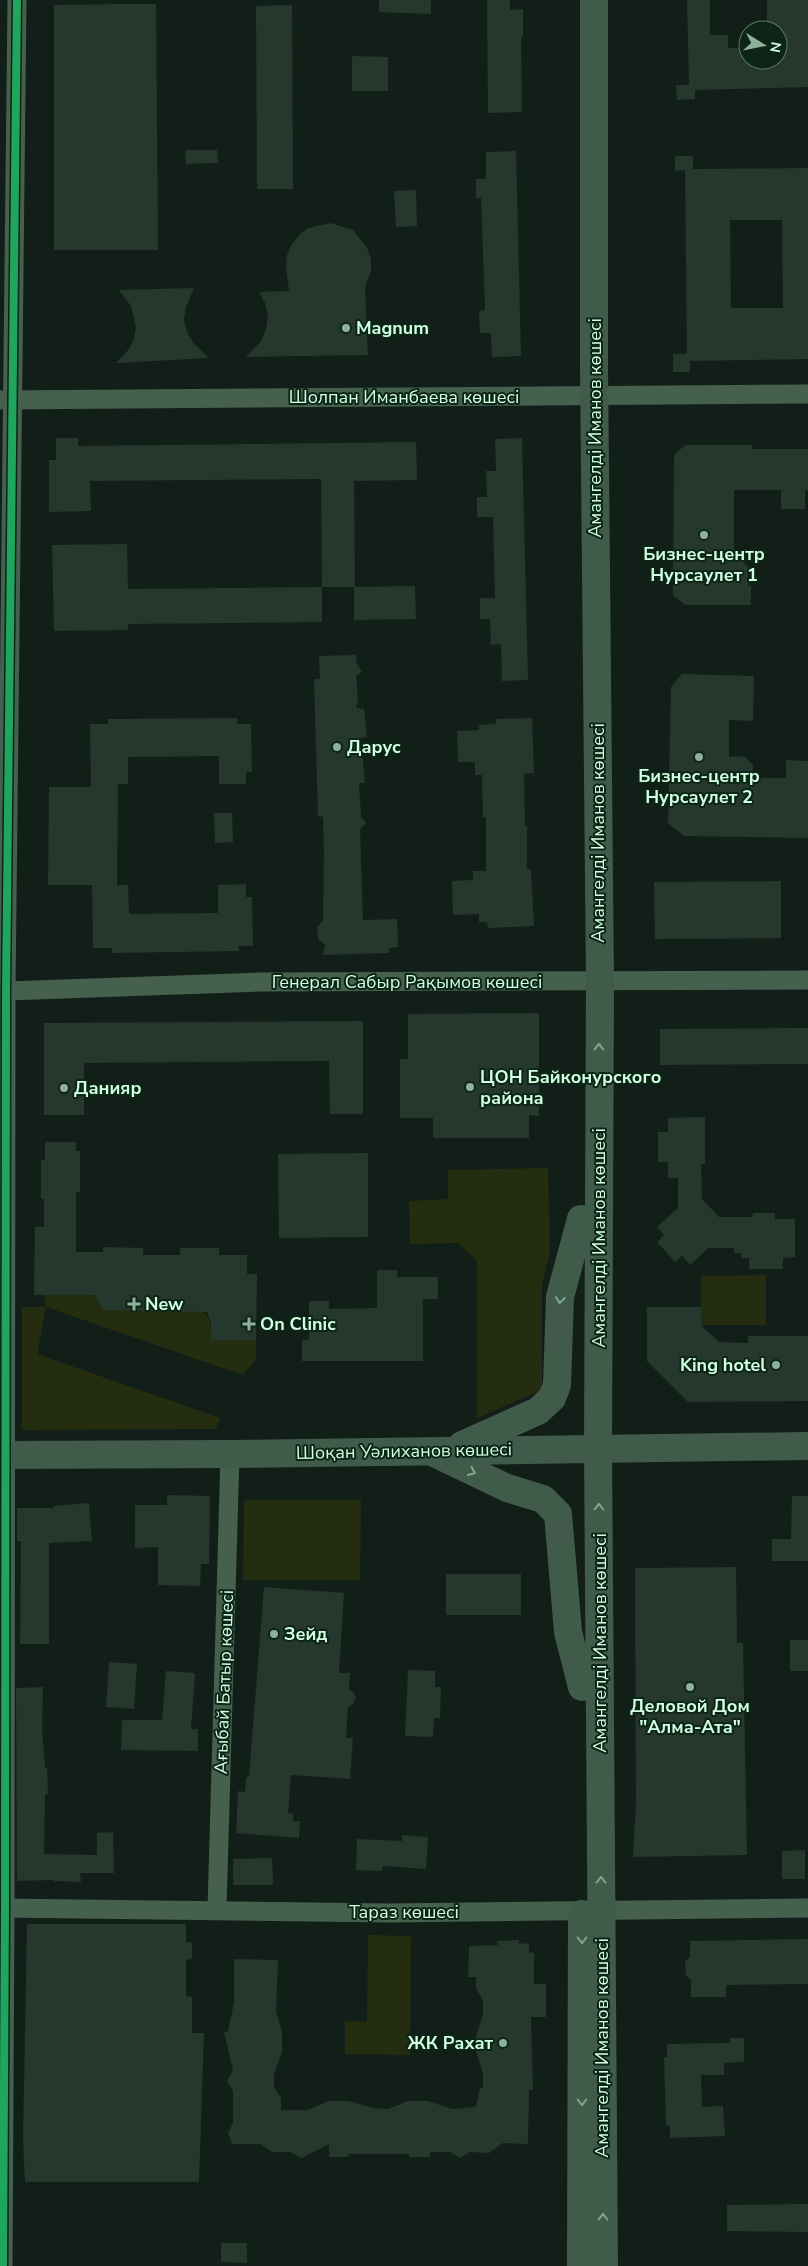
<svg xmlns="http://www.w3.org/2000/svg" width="808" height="2266" font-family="'Nunito Sans',sans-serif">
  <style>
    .green { fill: #242d10 }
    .building { fill: #26372e; fill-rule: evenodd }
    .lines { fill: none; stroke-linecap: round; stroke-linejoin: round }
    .minor { stroke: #46604e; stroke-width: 19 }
    .secondary { stroke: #415b4b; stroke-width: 28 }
    .cycleway-casing { stroke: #0c2517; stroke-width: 11 }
    .cycleway { stroke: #20a55d; stroke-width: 8 }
    .oneway { stroke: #81a58f }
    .poi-dot { fill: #8eb19b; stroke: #0c2517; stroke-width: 2 }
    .labels { text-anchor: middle; stroke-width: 4; stroke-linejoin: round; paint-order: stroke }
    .poi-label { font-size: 18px; font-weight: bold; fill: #d0ffe2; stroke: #0c2517; text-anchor: start }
    .street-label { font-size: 18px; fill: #d0ffe2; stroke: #0c2517 }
  </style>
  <rect width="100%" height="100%" fill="#121f18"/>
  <g class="green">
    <path d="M548 1168 550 1252 542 1284V1390L477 1418V1261L458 1243 410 1244 409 1201 448 1199V1170Z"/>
    <path d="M766 1275V1325H701V1276Z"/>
    <path d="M45 1295H92L98 1298 203 1312C212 1320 211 1329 211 1340H256V1359L243 1375 46 1307 37 1354 220 1418 216 1429 22 1430V1307H45Z"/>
    <path d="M244 1500H361L360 1580H243Z"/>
    <path d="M368 1935 411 1936 410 2055 345 2054V2021L367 2022Z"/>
  </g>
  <g class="building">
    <path d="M379 0H431V14L379 12Z"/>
    <path d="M487 0H510V10L523 9V37H521L522 112 488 113Z"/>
    <path d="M687 0H710V35H728V48H748V60H778V30H767V0H808V87L695 90V99L677 100 676 85H689Z"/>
    <path d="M122 4H156L158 250H54V5Z"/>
    <path d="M292 5 293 189H257L256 6Z"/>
    <path d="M352 56 388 57V91H352Z"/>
    <path d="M185 150H217L218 163 186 164Z"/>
    <path d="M516 151 521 356 492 357 491 333H480L479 311 485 310 481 198H476V179H486V152Z"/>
    <path d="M675 156H693V169L808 168V359L690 361V372H673V354H687L685 170 675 171ZM730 220H782L783 308H731Z"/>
    <path d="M416 190 417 226 396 227 394 191Z"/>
    <path d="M331 223 353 230 367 248 371 259V271L365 287 368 355 246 357 261 341 266 329 268 316 265 303 259 292 289 291 286 267 287 255 292 244 299 235 308 228Z"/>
    <path d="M194 288 186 307 184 320 187 332 194 344 209 358 116 363 129 349 134 339 136 327 131 306 119 290Z"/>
    <path d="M56 438H78V446L416 442 417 480 354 481 355 587H322L321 479 90 481 91 511 49 512V460H56Z"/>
    <path d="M522 438 528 680 502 681 501 644 491 645 490 619H480V598H495L493 517H477V497H487L486 471H496L495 439Z"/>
    <path d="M685 445H752V449H808V490H805V509H781V490H734V560H741L748 567V586H751V605H685L673 595 674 455Z"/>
    <path d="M127 544 128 589 322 587V622L128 624V630L54 631 52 545Z"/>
    <path d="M415 586 416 619 354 620V587Z"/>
    <path d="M356 655 357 664 362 672 356 676 358 699 356 708 364 709 367 737 361 738 365 783H359L361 817 366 823 360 829 363 920 397 919 398 947 389 948V953L323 955 325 945 318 939 317 928 323 920 324 853 323 817 318 816 314 679H320L319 656Z"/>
    <path d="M682 674 754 676 753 721 729 720V757L744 756 753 765 752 778H786V760L808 761V838L684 836 668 823 671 687Z"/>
    <path d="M237 718V724H251L252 772H246V784H219V756L128 757V784H118L117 885H128L129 914 218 913V885L246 884V897H252L253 946H239V951L112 953V948H93L92 885H48L49 787H91L90 724H108V719Z"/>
    <path d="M532 718 534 773 524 774 525 826H527V869H531L534 926 488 928 487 922H479V914L453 915 452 881 473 880V871H486V817H483L482 775H475V762H458L457 731 479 730 478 725 496 724V719Z"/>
    <path d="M214 813H232L233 842 215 843Z"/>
    <path d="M781 881V938L655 939 654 882Z"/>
    <path d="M539 1013V1116L529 1115V1138H433V1118H400V1059H408V1014Z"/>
    <path d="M363 1021V1114H330L329 1061 84 1063V1115H44V1023Z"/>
    <path d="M808 1028V1064L660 1065V1029Z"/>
    <path d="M705 1117V1164H701L702 1199 719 1217H752L753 1213H775V1219H795V1257L783 1258V1269H749V1258H741V1253H734V1248H708L690 1265 682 1255 675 1262 657 1242 664 1235 657 1227 678 1208V1178H668V1162H658V1132H668V1118Z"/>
    <path d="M45 1142H76V1151H80V1192H76V1252H103V1247L143 1248V1255H180V1248H219V1255H247V1274H257L256 1340H211V1323L207 1312 103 1310 95 1295H34L35 1227H44V1199H41V1160H45Z"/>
    <path d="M368 1153V1237L279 1238 278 1154Z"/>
    <path d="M377 1270H397V1277H438V1299H423V1361H302V1340H309V1301H329V1309L377 1308Z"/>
    <path d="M647 1307H701V1325L719 1342 748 1343V1336H808V1401L688 1402 647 1361Z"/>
    <path d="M167 1495 210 1496 209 1564H201L200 1586 158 1585V1547L135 1548V1505H167Z"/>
    <path d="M792 1496H808V1561H772V1539H791Z"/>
    <path d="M89 1503 92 1541 49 1543V1644H20L21 1541H17V1508H54V1506Z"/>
    <path d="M736 1567 737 1643H743L747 1855 633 1857 636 1801 635 1568Z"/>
    <rect x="446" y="1574" width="75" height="41"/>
    <path d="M264 1587 344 1593 339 1673H350L349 1689 353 1692 356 1698 353 1704 348 1707 346 1738H353L350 1779 291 1775 288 1813 293 1814V1821H300L299 1838 236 1833 238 1791 245 1792 246 1777H249Z"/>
    <rect x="790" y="1640" width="18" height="31"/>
    <path d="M109 1662 137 1664 134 1709 106 1707Z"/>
    <path d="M408 1670 435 1671V1687H441L440 1718H434L433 1737 405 1736Z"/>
    <path d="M166 1671 195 1673 191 1729H198V1751L121 1750 122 1720H162Z"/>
    <path d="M43 1687 42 1729 45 1768H47L48 1794H45L44 1854 97 1855V1833L113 1832 114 1873H80L81 1882 54 1881V1880L17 1881 16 1688Z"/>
    <path d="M402 1835 428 1837 426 1869 383 1866 382 1871 356 1870 357 1839 402 1841Z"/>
    <path d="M805 1850V1879H782V1851Z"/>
    <path d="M272 1858 273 1885H233V1859Z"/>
    <path d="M27 1924H186V1942L192 1943V1959L186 1960V1996L192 1997V2033H204L199 2182H25L23 2140Z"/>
    <path d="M808 1939V1984L726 1985V1997H691V1980L686 1975 685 1961 690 1957V1941Z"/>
    <path d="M519 1940V1943L529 1944V1953L534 1952V1984H546V2017H531L533 2090H529L528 2144 503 2143 489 2153 470 2152 460 2158 450 2152H430V2157H409V2154H349L348 2157H329V2144L302 2158 290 2152H272L260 2144H232L228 2133 233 2123V2091L227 2081 233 2070 224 2032H228L234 2002V1959L278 1960 276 2012 282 2031V2052L274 2074V2087L281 2098V2110H308L328 2101H348L374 2108 388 2109 408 2101H428L452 2109 476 2107 480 2088H483V2073L476 2051V2036L483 2015V2001L476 1988V1977H468L469 1946 498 1945 497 1941Z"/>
    <path d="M730 2038H744V2062L724 2063V2075H701L702 2107 723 2106 725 2136 670 2138V2126L666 2125 664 2057H667V2044L730 2043Z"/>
    <path d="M808 2204V2232L727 2231V2205Z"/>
    <path d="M221 2243H247V2263L221 2262Z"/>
  </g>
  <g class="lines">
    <g class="minor">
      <path d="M0 400 808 394"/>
      <path d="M6 991 260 982 808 980"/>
      <path d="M0 1908 390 1913 808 1908"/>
      <path d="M217 1909 230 1454"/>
      <path d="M3 2266 5 1908 6 991 17 0"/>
    </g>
    <g class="secondary">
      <path d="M594 0V367L600 982 598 1448 604 2266"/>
      <path d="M462 1445 538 1411 552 1398 557 1385 560 1297 581 1219"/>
      <path d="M434 1453 507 1488 543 1499 558 1514 568 1632 582 1687"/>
      <path d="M0 1455 230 1454 808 1446"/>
      <path d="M581 2266 582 1914"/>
    </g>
    <g class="cycleway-casing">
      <path id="cycleway" d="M3 2266 5 1908 6 991 17 0"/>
    </g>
    <use href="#cycleway" class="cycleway"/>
  </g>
  <defs><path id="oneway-chevron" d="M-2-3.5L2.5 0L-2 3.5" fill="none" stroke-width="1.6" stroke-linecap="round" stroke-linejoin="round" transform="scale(1.25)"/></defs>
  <g class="oneway">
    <use href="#oneway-chevron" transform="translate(599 1047) rotate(-89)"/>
    <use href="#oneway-chevron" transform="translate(560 1300) rotate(96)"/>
    <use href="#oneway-chevron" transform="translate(472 1472) rotate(25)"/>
    <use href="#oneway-chevron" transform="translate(599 1507) rotate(-90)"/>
    <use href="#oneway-chevron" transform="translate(601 1880) rotate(-90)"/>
    <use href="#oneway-chevron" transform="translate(582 1940) rotate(90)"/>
    <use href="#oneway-chevron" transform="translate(582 2102) rotate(90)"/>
    <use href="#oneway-chevron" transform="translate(603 2217) rotate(-90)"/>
  </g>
  <g class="poi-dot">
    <circle cx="346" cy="328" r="5"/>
    <circle cx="704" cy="535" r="5"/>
    <circle cx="337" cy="747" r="5"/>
    <circle cx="699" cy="757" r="5"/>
    <circle cx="470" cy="1087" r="5"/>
    <circle cx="64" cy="1088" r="5"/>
    <path d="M131.5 1296.5h5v5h5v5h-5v5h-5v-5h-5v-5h5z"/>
    <path d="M246.5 1316.5h5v5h5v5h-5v5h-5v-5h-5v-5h5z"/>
    <circle cx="776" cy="1365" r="5"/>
    <circle cx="274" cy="1634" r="5"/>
    <circle cx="690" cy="1687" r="5"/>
    <circle cx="503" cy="2043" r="5"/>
  </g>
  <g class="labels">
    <g class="poi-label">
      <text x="356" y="334">Magnum</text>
      <text x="704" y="560" text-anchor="middle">Бизнес-центр<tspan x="704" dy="21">Нурсаулет 1</tspan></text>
      <text x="347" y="753">Дарус</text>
      <text x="699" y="782" text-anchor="middle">Бизнес-центр<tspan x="699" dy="21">Нурсаулет 2</tspan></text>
      <text x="480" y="1083">ЦОН Байконурского<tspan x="480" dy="21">района</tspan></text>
      <text x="74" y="1094">Данияр</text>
      <text x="145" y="1310">New</text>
      <text x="260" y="1330">On Clinic</text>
      <text x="766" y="1371" text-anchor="end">King hotel</text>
      <text x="284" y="1640">Зейд</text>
      <text x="690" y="1712" text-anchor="middle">Деловой Дом<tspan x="690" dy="21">"Алма-Ата"</tspan></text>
      <text x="493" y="2049" text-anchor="end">ЖК Рахат</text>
    </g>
    <g class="street-label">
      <text x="404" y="403">Шолпан Иманбаева көшесі</text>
      <text transform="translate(595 428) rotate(-90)" y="6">Амангелді Иманов көшесі</text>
      <text transform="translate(598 833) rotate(-90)" y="6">Амангелді Иманов көшесі</text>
      <text x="407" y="988">Генерал Сабыр Рақымов көшесі</text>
      <text transform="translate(599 1238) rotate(-90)" y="6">Амангелді Иманов көшесі</text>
      <text transform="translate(404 1451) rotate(-1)" y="6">Шоқан Уәлиханов көшесі</text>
      <text transform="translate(600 1643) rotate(-90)" y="6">Амангелді Иманов көшесі</text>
      <text transform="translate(224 1682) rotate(-88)" y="6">Ағыбай Батыр көшесі</text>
      <text x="404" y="1918">Тараз көшесі</text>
      <text transform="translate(602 2048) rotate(-90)" y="6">Амангелді Иманов көшесі</text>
    </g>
  </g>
  <g transform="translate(763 45) rotate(100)"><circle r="24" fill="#0c2517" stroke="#5a7c68"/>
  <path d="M0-4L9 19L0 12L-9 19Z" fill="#8eb19b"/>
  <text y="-8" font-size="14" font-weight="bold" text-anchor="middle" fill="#d0ffe2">N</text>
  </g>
</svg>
